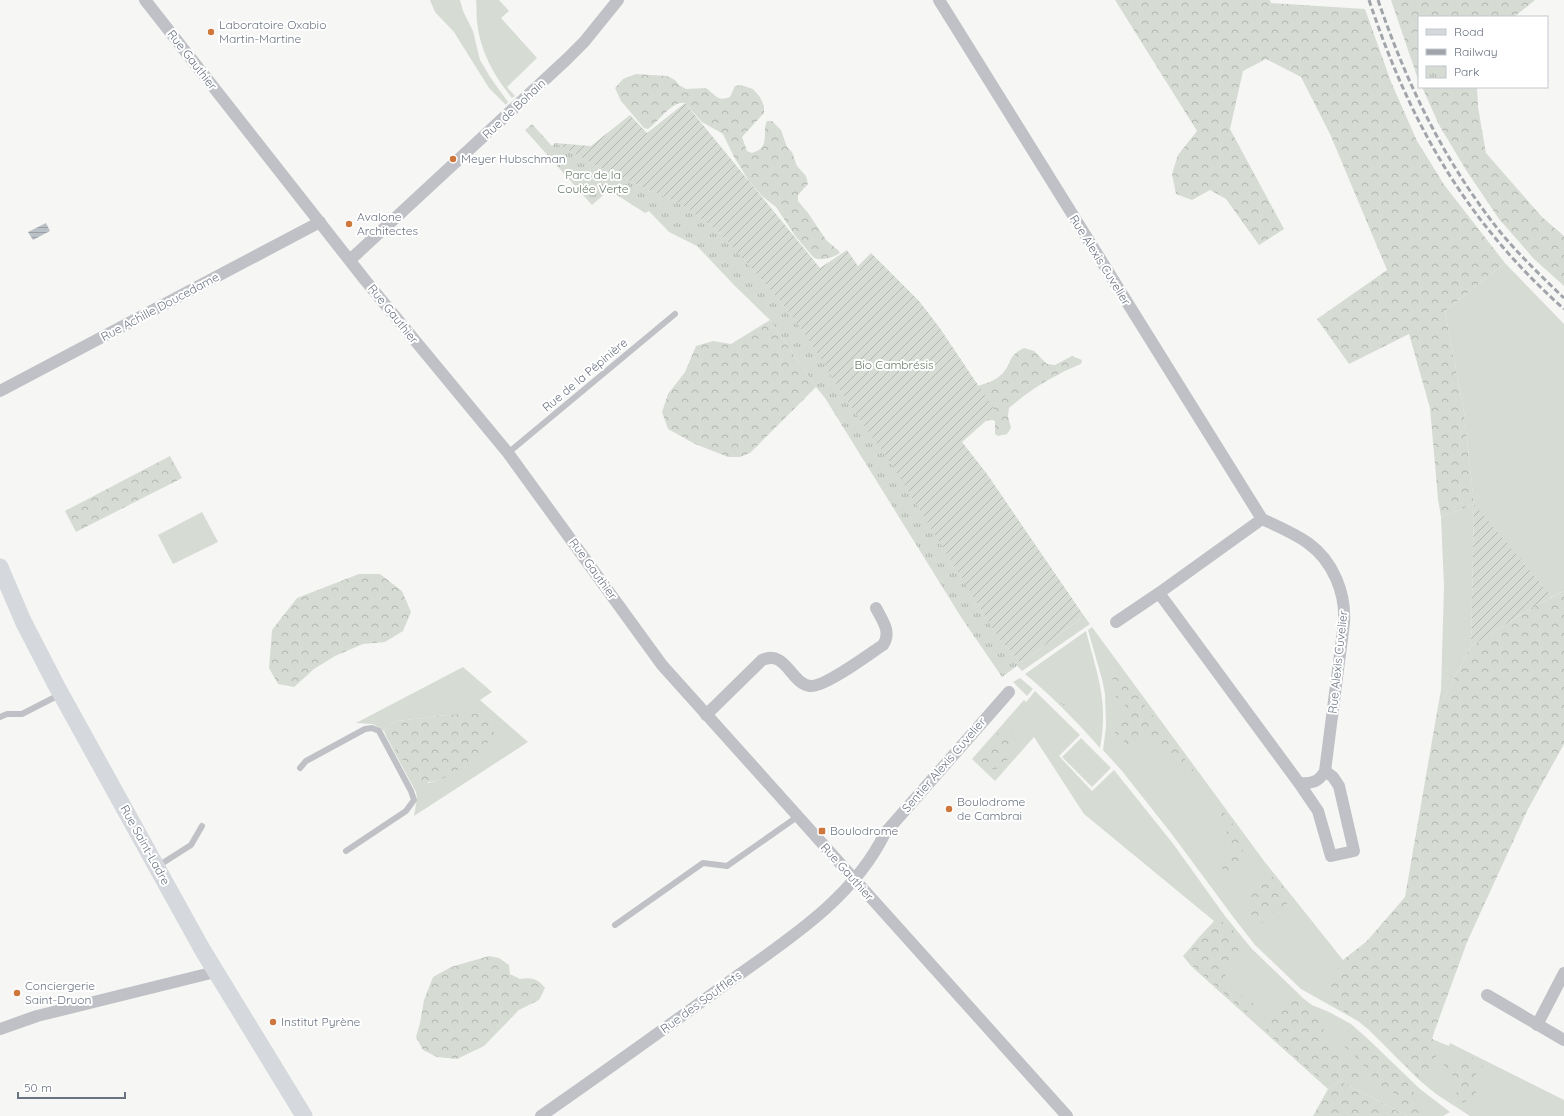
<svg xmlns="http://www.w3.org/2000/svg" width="1564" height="1116" font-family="Quicksand,sans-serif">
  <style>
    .grass { fill: #d6dbd4 }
    .forest { fill: url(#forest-crowns) }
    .park { fill: url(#park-tufts) }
    .garden { fill: url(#garden-furrows) }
    .water { fill: url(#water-rules) }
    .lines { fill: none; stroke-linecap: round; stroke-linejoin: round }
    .lane { stroke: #bfc1c6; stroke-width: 6 }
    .street { stroke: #bfc1c6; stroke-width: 12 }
    .secondary { stroke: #d5d8dc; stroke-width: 17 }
    .rail { stroke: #a1a5ab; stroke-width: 3; stroke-dasharray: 6 3; stroke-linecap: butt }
    .poi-dot { fill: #ce773d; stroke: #fff; stroke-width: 1.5 }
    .labels { text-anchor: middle; stroke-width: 4; stroke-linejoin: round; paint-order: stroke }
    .poi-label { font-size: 12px; fill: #6a7382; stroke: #fff; text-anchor: start }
    .street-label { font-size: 12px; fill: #6a7382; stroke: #fff }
    .park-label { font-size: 12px; fill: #687a68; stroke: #fff }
  </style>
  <defs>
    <pattern id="forest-crowns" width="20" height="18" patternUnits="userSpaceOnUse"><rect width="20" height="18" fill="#d6dbd4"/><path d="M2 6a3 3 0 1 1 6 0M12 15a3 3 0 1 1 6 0" fill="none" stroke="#b2b6b1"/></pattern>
    <pattern id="park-tufts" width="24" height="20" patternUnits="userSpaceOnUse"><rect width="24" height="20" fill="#d6dbd4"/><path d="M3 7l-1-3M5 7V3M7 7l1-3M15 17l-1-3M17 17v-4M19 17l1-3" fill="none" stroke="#b2b6b1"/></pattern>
    <pattern id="garden-furrows" width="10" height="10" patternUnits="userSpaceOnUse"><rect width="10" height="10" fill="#d6dbd4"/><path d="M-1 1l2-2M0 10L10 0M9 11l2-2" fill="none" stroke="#b2b6b1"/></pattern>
    <pattern id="water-rules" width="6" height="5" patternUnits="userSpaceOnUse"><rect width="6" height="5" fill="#b9c0c6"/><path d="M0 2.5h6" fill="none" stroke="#9aa0a6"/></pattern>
  </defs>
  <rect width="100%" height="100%" fill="#f6f7f4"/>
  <g class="grass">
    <path d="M430 0H460L463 11 473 31 480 60 490 77 508 102 506 105 489 88 454 32 435 12Z"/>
    <path d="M476 0H499L509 11 501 18 537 58 507 87 515 96 512 98C494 76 480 51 477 22 476 15 477 7 476 0Z"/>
    <path d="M555 143 599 167 681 204 719 232 778 298 803 331 847 401 894 467 998 637 1021 663 1084 616 1090 624 1022 671 1002 649 987 629 898 484 848 413 803 338 780 308 735 257 706 230 686 215 652 197 574 160 554 144Z"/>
    <path d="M1505 263 1564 324V591L1552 597 1474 505 1471 646 1437 712 1441 690 1444 586 1441 517 1474 504 1464 412 1445 311Z"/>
    <path d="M202 512 218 542 173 564 158 535Z"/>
    <path d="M1092 627 1264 861 1343 960 1370 998 1434 1032 1432 1039 1449 1046 1450 1043 1564 1100V1116H1470L1436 1094 1418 1079 1369 1030 1358 1021 1301 989 1255 945 1234 918 1171 833 1122 771 1103 750 1106 727 1105 694 1102 679 1088 630Z"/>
    <path d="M1086 631C1097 674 1109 702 1100 748 1077 722 1052 696 1025 674Z"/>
    <path d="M463 667 492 692 480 700 528 742 414 816 417 798 416 792 388 740 398 753 428 783C453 778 471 758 488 742L447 715 397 721 390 724 384 731 373 724 356 723Z"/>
    <path d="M1020 678 1033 689 1027 696 1013 682Z"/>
    <path d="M1035 691 1080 735 1059 756 1092 791 1114 770 1174 845 1225 916 1252 949 1304 999 1312 1005 1329 1012 1351 1024 1368 1039 1420 1089 1450 1112 1443 1116H1407L1340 1081 1328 1089 1191 966 1183 956 1214 921 1084 814 1034 737 995 781 972 759 1024 700 1026 702Z"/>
    <path d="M1081 738 1111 768 1092 787 1062 757Z"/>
  </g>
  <g class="forest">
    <path d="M1115 0H1270L1271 3 1365 9 1391 82 1417 141 1445 186 1505 263 1445 311 1464 412 1474 504 1441 517 1438 499 1430 408 1409 334 1349 364 1317 319 1387 270 1330 134 1301 77 1266 59 1243 71 1230 129 1284 229 1259 245 1226 199 1210 190 1192 200 1176 194 1172 174 1178 155 1197 131Z"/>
    <path d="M1391 0H1535L1514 17H1419V82Z"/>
    <path d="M636 74 667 76 675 80 679 85 686 89 706 88C716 95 717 102 730 97L735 86 741 85 753 89 760 97 764 106V113L742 137 747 151 752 153C772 147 761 132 767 121H772L781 130 787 147 792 152 797 166 806 176 808 184 798 195V201L808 213 827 241 838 250 840 253C833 258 821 261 814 258L796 237 776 207 762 196 749 181 734 157 723 134 702 122 685 103C671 101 659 122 648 129L644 128 621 101 615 88 623 79Z"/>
    <path d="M1422 87H1477L1478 107 1486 153 1542 217 1564 236V286L1534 259 1499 219 1466 170 1439 125Z"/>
    <path d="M770 320 816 387 750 453 740 457H728L695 444 668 429 662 412 668 394 685 372 696 346 713 341 731 344Z"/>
    <path d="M1024 348 1034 351 1047 364 1055 365 1072 356 1082 360 1081 364C1054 375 1031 389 1009 408L1008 416 1011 428 1007 434 998 436 995 434V421L992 420 981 422 970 388C981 385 994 382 1002 374 1013 363 1006 357 1024 348Z"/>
    <path d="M170 456 182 478 76 532 65 511Z"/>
    <path d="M359 574H380L402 591 411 612 403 631 385 642 363 644 335 656 314 669 294 687 278 684 269 668 272 630 297 598Z"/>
    <path d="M1564 591V744L1528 809 1467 942 1432 1038 1438 1049C1436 1059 1430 1073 1420 1078L1418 1077 1370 1030 1359 1020 1336 1007 1330 1000 1329 991 1332 979 1343 960 1367 941 1405 897 1437 712 1471 646 1533 607Z"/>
    <path d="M1114 668 1121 673 1199 778 1200 782 1180 770 1169 751 1158 744 1145 739 1141 740 1133 748H1128L1126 747 1124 741 1116 738 1113 734 1120 727 1123 721V713L1125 708V703L1116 697 1115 688 1111 673Z"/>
    <path d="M447 715C467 715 502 706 493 737 477 755 442 791 417 780L388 740 384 731 390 724 397 721Z"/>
    <path d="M1008 727C1023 743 1002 786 980 762L979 757C986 751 995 736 1002 728Z"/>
    <path d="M1220 812 1225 813 1245 841 1240 861 1231 864 1234 875 1231 878 1227 877 1222 868 1223 863 1228 856 1229 852 1225 843 1227 831 1217 817Z"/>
    <path d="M1273 877 1277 879 1298 905 1300 911 1298 912 1295 911 1293 905 1287 903 1281 910C1270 912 1264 917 1260 928L1253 929C1241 912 1252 880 1273 877Z"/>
    <path d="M1217 921C1233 922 1240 938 1238 953 1235 958 1229 961 1226 967 1220 983 1244 996 1254 1004V1009L1250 1012H1245L1192 965C1192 965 1189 960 1188 960 1185 949 1207 929 1214 922Z"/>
    <path d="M489 956 499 958 509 965 510 974 520 979C532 977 538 979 545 988L539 1000 519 1010 484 1046 457 1059 437 1057 423 1050 416 1037 420 1023 424 1000 433 977 451 967Z"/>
    <path d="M1295 1001C1302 1001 1309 1003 1315 1008 1324 1015 1322 1032 1328 1042 1336 1057 1355 1062 1363 1077 1357 1085 1352 1078 1344 1078 1338 1078 1334 1083 1328 1084L1309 1070 1269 1034 1266 1029C1270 1017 1283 1007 1295 1001Z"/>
    <path d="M1352 1030 1372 1044 1414 1085V1096L1422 1109V1116C1414 1116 1399 1115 1395 1105 1394 1100 1397 1095 1392 1091 1389 1089 1386 1089 1383 1087 1368 1074 1359 1056 1342 1045 1343 1036 1344 1033 1352 1030Z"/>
    <path d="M1466 1056 1478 1060 1483 1065 1481 1070 1474 1076 1473 1079 1478 1084C1477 1094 1472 1101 1461 1103L1456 1100 1457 1085 1455 1078 1444 1067V1063L1448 1061 1454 1063Z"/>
    <path d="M1340 1081 1407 1116H1313L1328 1089Z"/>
  </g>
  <g class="park">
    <path d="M532 124 552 146 555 143 599 167 681 204 719 232 778 298 803 331 847 401 894 467 998 637 1021 663 1002 677 961 617 825 398 816 387 770 320 734 285 697 246 669 232 649 211 645 213 609 190 592 205 525 130Z"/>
    <path d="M1095 682 1096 685C1088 696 1075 715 1060 703L1062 701C1080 703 1083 696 1093 683Z"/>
  </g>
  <g class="garden">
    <path d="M685 103 820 268 847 250 858 266 871 253 919 301 939 327 996 412 962 442 987 474 1084 616 1021 663 998 637 894 468 847 401 803 331 778 298 719 232 681 204 599 167 555 143 591 146 630 115 647 133Z"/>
    <path d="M1474 504 1552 597 1533 607 1471 646Z"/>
  </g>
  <path class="water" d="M46 223 50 231 33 240 28 232Z"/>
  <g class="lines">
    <g class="lane">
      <path d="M508 453 675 314"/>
      <path d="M0 717 7 714H22L61 694"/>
      <path d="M300 768 306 761 365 729 372 728 379 731 411 791 414 800 406 811 346 851"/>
      <path d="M158 866 191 845 202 826"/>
      <path d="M615 925 703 863 727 866 797 817"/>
    </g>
    <g class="street">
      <path d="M145 0 365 280 508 453 662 665 1067 1116"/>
      <path d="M939 0 1262 519C1277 526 1294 533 1308 543 1333 561 1346 593 1344 623L1325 771C1319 782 1311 784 1299 783L1159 593 1262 519"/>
      <path d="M350 260 567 59 584 42 618 0"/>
      <path d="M0 391 320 222"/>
      <path d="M1116 622 1159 593"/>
      <path d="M706 715 762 660C786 649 791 684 810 686 824 688 869 654 883 645 892 632 882 620 876 608"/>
      <path d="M1299 783 1318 811 1331 856 1354 851 1339 786 1333 777 1325 771"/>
      <path d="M1487 995 1564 1040"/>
      <path d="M1537 1025 1564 973"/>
      <path d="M0 1029 37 1016 215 972"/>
      <path d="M541 1116C601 1074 660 1032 719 989 779 945 852 902 885 833L1009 692"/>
    </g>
    <path class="secondary" d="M0 567 23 621 56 685 202 949 304 1116"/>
    <g class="rail">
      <path d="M1369 0C1410 123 1466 222 1564 309"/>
      <path d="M1378 0C1406 82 1443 159 1497 228 1517 253 1541 276 1564 298"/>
    </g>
  </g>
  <g class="poi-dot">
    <circle cx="211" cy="32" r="4"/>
    <circle cx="453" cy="159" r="4"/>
    <circle cx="349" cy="224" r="4"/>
    <circle cx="949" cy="809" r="4"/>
    <rect x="818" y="827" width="8" height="8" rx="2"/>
    <circle cx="17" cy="993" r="4"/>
    <circle cx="273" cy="1022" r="4"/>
  </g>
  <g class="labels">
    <g class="poi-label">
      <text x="219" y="29">Laboratoire Oxabio<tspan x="219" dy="14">Martin-Martine</tspan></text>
      <text x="461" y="163">Meyer Hubschman</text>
      <text x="357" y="221">Avalone<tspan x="357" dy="14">Architectes</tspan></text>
      <text x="957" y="806">Boulodrome<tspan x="957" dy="14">de Cambrai</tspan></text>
      <text x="830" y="835">Boulodrome</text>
      <text x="25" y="990">Conciergerie<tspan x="25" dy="14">Saint-Druon</tspan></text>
      <text x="281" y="1026">Institut Pyrène</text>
    </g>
    <g class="street-label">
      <text transform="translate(192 60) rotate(52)" y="4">Rue Gauthier</text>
      <text transform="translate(514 109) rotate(-43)" y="4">Rue de Bohain</text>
      <text transform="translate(1100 260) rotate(58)" y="4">Rue Alexis Cuvelier</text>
      <text transform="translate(160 307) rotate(-28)" y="4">Rue Achille Doucedame</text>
      <text transform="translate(393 314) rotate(51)" y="4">Rue Gauthier</text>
      <text transform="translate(585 375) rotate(-40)" y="4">Rue de la Pépinière</text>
      <text transform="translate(593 569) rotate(54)" y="4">Rue Gauthier</text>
      <text transform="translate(1338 662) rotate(-84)" y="4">Rue Alexis Cuvelier</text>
      <text transform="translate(944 765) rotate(-49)" y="4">Sentier Alexis Cuvelier</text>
      <text transform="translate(145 845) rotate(61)" y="4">Rue Saint-Ladre</text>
      <text transform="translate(847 872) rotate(48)" y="4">Rue Gauthier</text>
      <text transform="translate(701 1002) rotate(-36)" y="4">Rue des Soufflets</text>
    </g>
    <g class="park-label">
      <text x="593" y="179">Parc de la<tspan x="593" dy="14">Coulée Verte</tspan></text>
      <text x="894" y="369">Bio Cambrésis</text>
    </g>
  </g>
  <rect x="1418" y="16" width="130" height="72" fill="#ffffff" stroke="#c3c7cd"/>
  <rect x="1426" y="29" width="20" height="6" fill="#d5d8dc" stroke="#c3c7cd"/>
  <text x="1454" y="36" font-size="12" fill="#6a7382">Road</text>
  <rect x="1426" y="49" width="20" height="6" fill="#a1a5ab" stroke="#c3c7cd"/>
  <text x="1454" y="56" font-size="12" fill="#6a7382">Railway</text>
  <rect x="1426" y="66" width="20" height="12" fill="url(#park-tufts)" stroke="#c3c7cd"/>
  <text x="1454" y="76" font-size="12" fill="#6a7382">Park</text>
  <path d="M18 1092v6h107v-6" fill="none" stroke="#6a7382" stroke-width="2"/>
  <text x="24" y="1092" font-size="12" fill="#6a7382" stroke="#ffffff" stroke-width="3" paint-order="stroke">50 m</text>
</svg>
